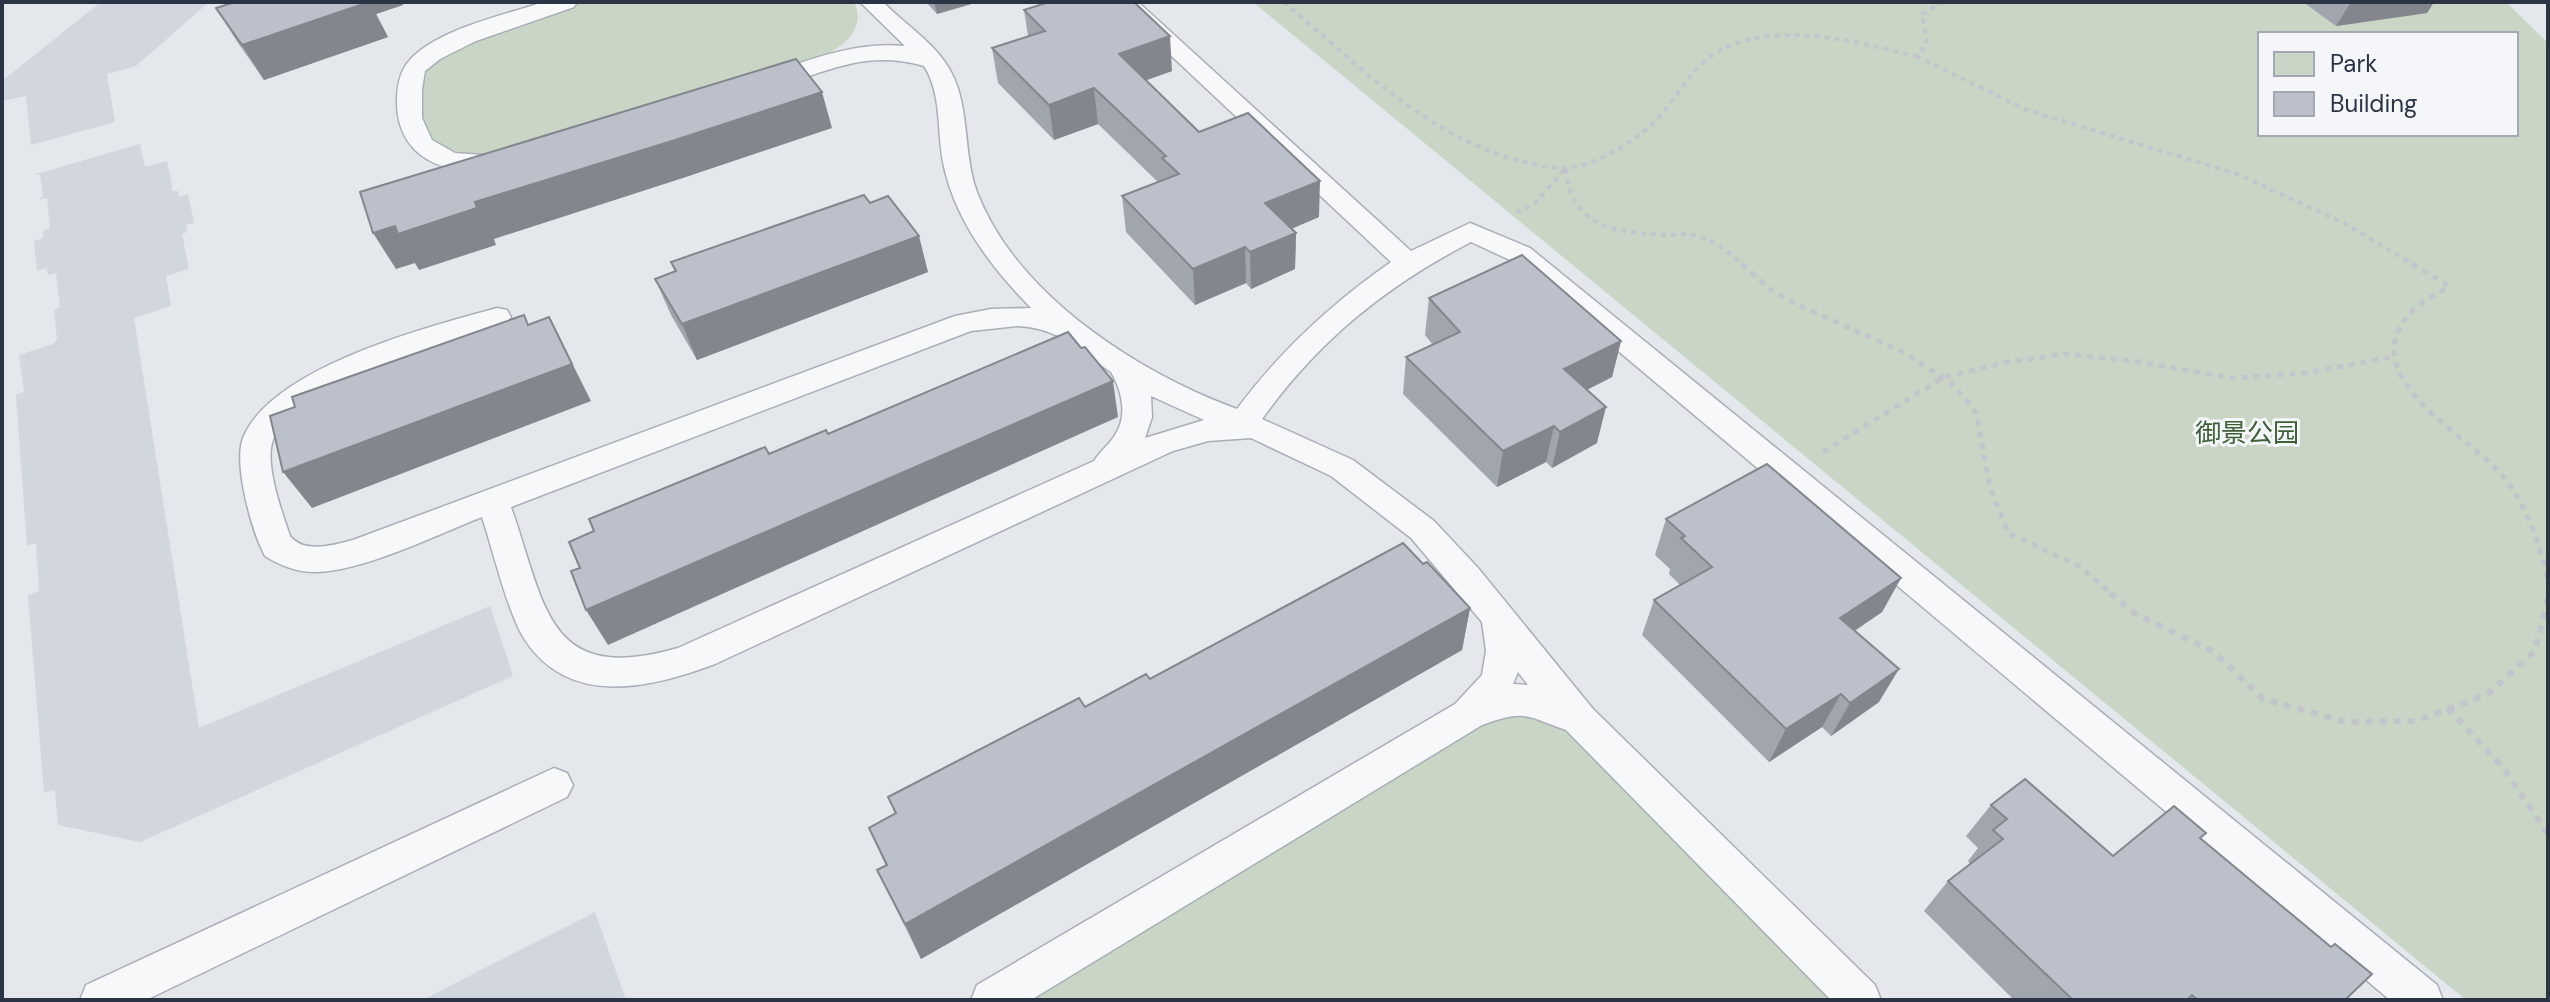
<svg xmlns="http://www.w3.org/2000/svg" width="2550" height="1002" font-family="'DM Sans','Noto Sans SC',sans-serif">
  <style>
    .built { fill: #d2d6de }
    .green { fill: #c9d6c5; fill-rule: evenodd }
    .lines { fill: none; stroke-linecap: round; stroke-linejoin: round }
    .service-casing { stroke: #a9aeb7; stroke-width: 3 }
    .path-far2 { stroke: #c2c5cb; stroke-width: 4; stroke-dasharray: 5 5; stroke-linecap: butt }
    .path-far1 { stroke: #c2c5cb; stroke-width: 5; stroke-dasharray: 6 6; stroke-linecap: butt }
    .path { stroke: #c2c5cb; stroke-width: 6; stroke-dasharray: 7 7; stroke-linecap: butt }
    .service { fill: #f7f8fa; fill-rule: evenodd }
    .wall { fill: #a1a5ae }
    .shaded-wall { fill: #83868d }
    .building { fill: #bbc0ca; stroke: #83868d; stroke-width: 2 }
    .labels { text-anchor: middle; stroke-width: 6; stroke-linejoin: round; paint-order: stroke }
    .park-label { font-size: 26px; fill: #3f6138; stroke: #f4f6f9 }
  </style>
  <rect width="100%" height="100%" fill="#e4e7ec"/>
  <g class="built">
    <path d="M101 2H209L136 66 107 74 115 122 31 145 26 96 2 101V81Z"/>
    <path d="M140 144 145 167 167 161 173 191H178L179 197 188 194 194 223 186 225 187 232 182 234 189 269 166 276 171 306 134 318 199 728 490 606 513 676 140 842 58 825 55 790 44 793 28 595 39 591 36 543 27 546 16 395 24 392 19 355 53 344 57 339 54 310 60 307 56 273 48 275 46 268 37 271 34 241 43 238V231L50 228 47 198 39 200 43 196 40 175 36 174Z"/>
    <path d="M595 912 626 1000H422Z"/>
  </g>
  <g class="green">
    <path d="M581 2H854C868 31 839 50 815 60L490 157C465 155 420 148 421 114 421 100 424 89 423 75 443 42 543 16 581 2Z"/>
    <path d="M1253 2H2506L2548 43V1000H2466ZM2260 34H2516V134H2260Z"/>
    <path d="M1526 713 1567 730 1834 1000H1031L1495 718Z"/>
  </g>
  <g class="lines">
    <g class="service-casing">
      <g id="service">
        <path d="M544 2H577L574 7 476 41 440 59 425 71 422 89V118L432 140 455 153 511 157 515 162 511 167C459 180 397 165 397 102 397 87 399 73 409 61 437 29 505 15 544 2Z"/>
        <path d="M860 2H883C905 25 936 43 951 72 971 109 962 157 979 197 1020 297 1139 373 1237 409 1280 351 1331 304 1391 262L1114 2H1138L1411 251 1470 223 1530 248 2437 985 2443 1000H2390L1510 260 1471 242C1386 286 1319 340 1262 419L1353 460 1434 521 1478 568 1593 709 1875 985 1881 1000H1831L1566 730C1525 716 1526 709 1482 725L1031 1000H971L977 985 1455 704 1482 675 1486 651 1482 622 1411 538 1331 476 1251 438 1208 441 1173 451 715 664C651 688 570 708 525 640 508 614 493 550 482 517 436 535 366 570 318 572 299 573 281 566 265 556 252 532 233 464 243 438 272 367 428 327 497 308L507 310 511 317 507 324C453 341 293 384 273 440 264 464 282 512 290 536 304 554 334 545 353 540L955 316 991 309 1031 308C991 267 954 219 943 162 937 131 942 94 924 66 861 48 823 75 764 90L756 88 752 83 756 78C804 62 853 41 905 46ZM1017 326C1059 328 1078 349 1111 372 1122 391 1128 416 1115 435 1109 445 1100 451 1094 461L678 648C546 686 546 606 511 507L971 331ZM1151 396 1204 420 1145 438 1152 417ZM1518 672 1528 685 1513 684Z"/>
        <path d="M554 768 567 773 573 785 567 797 146 1000H80L86 985Z"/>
      </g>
    </g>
    <g class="path-far2">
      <path d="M1284 2C1357 64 1428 138 1524 162 1537 165 1552 169 1565 168 1592 166 1621 149 1642 133 1680 104 1686 60 1737 43 1794 24 1860 43 1916 56L1927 44 1922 14 1944 2"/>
      <path d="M1916 56 2027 110 2237 174 2344 223 2416 266"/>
      <path d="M1566 169C1570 227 1617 233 1666 235 1677 235 1687 233 1697 236 1716 241 1730 253 1744 266"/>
      <path d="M1516 212 1533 205 1564 170"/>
    </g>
    <g class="path-far1">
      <path d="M1742 264 1771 290 1796 304 1903 352 1951 383 1976 412 1990 487 2008 533 2079 566 2113 595"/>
      <path d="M2412 264 2449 286C2438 294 2423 300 2413 310 2349 375 2464 432 2501 474 2527 504 2539 542 2548 580"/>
      <path d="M1823 452 1944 377 2003 363 2064 354 2134 361 2232 378 2306 373 2391 357"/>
    </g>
    <g class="path">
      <path d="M2110 593 2134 613 2214 652 2263 699 2346 722 2416 721 2488 694 2535 651 2548 597"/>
      <path d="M2448 708 2504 769 2548 834"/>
    </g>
    <use href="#service" class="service"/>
  </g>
  <g class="wall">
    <path d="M235 2H402L403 5 376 14 388 37 264 80 238 43 216 8Z"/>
    <path d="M926 2H978L937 14Z"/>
    <path d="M2303 2H2434L2427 13 2336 26Z"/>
    <path d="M1024 10 1172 71 1146 80 1199 132 1319 217 1291 229 1296 233 1295 269 1251 289 1246 283 1195 305 1126 232 1122 196 1158 182 1098 124 1054 140 998 83 992 48 1028 36Z"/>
    <path d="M671 262 928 272 697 360 671 315 655 279 675 272Z"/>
    <path d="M1429 298 1621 341 1612 377 1587 390 1597 443 1552 468 1546 462 1497 487 1403 394 1406 357 1433 345 1425 335Z"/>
    <path d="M1666 519 1901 578 1882 612 1855 631 1879 702 1831 736 1822 727 1769 762 1642 635 1654 600 1680 585 1669 574 1670 569 1655 555Z"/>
    <path d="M1423 564 1470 608 1462 650 921 959 877 870 886 866 869 828 895 814 888 797 1150 679Z"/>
    <path d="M1991 805 2113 856 2200 838 2345 1000H2014L1924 911 1948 881 1970 864 1968 861 1978 848 1966 836Z"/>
  </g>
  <g class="shaded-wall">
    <path d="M362 2H402L403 5 376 14 388 37 264 80 242 45Z"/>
    <path d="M934 2H978L937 14Z"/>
    <path d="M2351 2H2434L2427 13 2336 26Z"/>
    <path d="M1170 36 1172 71 1122 89 1119 54Z"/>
    <path d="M1094 88 1098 124 1054 140 1049 105Z"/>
    <path d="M822 92 832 128 686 177 494 239 496 245 419 270 415 263 396 269 373 233 475 202Z"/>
    <path d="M1320 181 1319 217 1265 240V203Z"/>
    <path d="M1296 233 1295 269 1251 289 1250 252Z"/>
    <path d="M919 236 928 272 697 360 682 324Z"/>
    <path d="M1245 247 1246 283 1195 305 1193 269Z"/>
    <path d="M549 317 591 401 312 508 283 472Z"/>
    <path d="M1621 341 1612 377 1556 405 1564 369Z"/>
    <path d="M1113 381 1118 417 608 645 586 610Z"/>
    <path d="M1606 407 1597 443 1552 468 1560 432Z"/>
    <path d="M1554 426 1546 462 1497 487 1503 451Z"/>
    <path d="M1901 578 1882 612 1822 652 1840 618Z"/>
    <path d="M1470 608 1462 650 921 959 905 924Z"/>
    <path d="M1899 669 1879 702 1831 736 1850 703Z"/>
    <path d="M1841 694 1822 727 1769 762 1786 729Z"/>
  </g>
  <g class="building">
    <path d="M235 2H369L242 45 216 8Z"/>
    <path d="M1049 2H1134L1170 36 1119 54 1199 132 1248 113 1320 181 1265 203 1296 233 1250 252 1245 247 1193 269 1122 196 1179 174 1162 158 1166 156 1094 88 1049 105 992 48 1045 31 1024 10Z"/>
    <path d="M796 59 822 92 672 141 475 202 477 208 398 234 395 226 373 233 360 192Z"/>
    <path d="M864 195 870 203 888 196 919 236 682 324 655 279 676 271 671 262Z"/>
    <path d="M1522 255 1621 341 1564 369 1606 407 1560 432 1554 426 1503 451 1406 357 1460 332 1429 298Z"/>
    <path d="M524 315 528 325 549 317 572 364 283 472 270 416 295 407 292 397Z"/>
    <path d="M1068 332 1081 348 1085 347 1113 381 586 610 571 571 580 568 569 542 594 531 589 519 765 447 769 454 826 430 828 434Z"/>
    <path d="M1767 464 1901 578 1840 618 1899 669 1850 703 1841 694 1786 729 1654 600 1712 567 1681 538 1685 536 1666 519Z"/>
    <path d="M1403 543 1423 564 1427 562 1470 608 905 924 877 870 887 865 869 828 896 813 888 797 1079 698 1085 707 1146 674 1150 679Z"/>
    <path d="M2025 779 2113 856 2174 806 2206 833 2200 838 2331 947 2335 944 2372 974 2345 1000H2198L2192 995 2187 1000H2073L1948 881 2003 839 1993 830 2007 819 1991 805Z"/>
  </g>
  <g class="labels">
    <g class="park-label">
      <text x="2247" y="442">御景公园</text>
    </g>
  </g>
  <rect width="2550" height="1002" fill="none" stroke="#2b3445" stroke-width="8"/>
  <rect x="2258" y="32" width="260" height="104" fill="#f4f6f9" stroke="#a4a8b1" stroke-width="2"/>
  <rect x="2274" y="52" width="40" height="24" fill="#c9d6c5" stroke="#a4a8b1" stroke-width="2"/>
  <text x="2330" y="72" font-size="24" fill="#2b3445">Park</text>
  <rect x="2274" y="92" width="40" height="24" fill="#bbc0ca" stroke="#a4a8b1" stroke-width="2"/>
  <text x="2330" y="112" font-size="24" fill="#2b3445">Building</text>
</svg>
